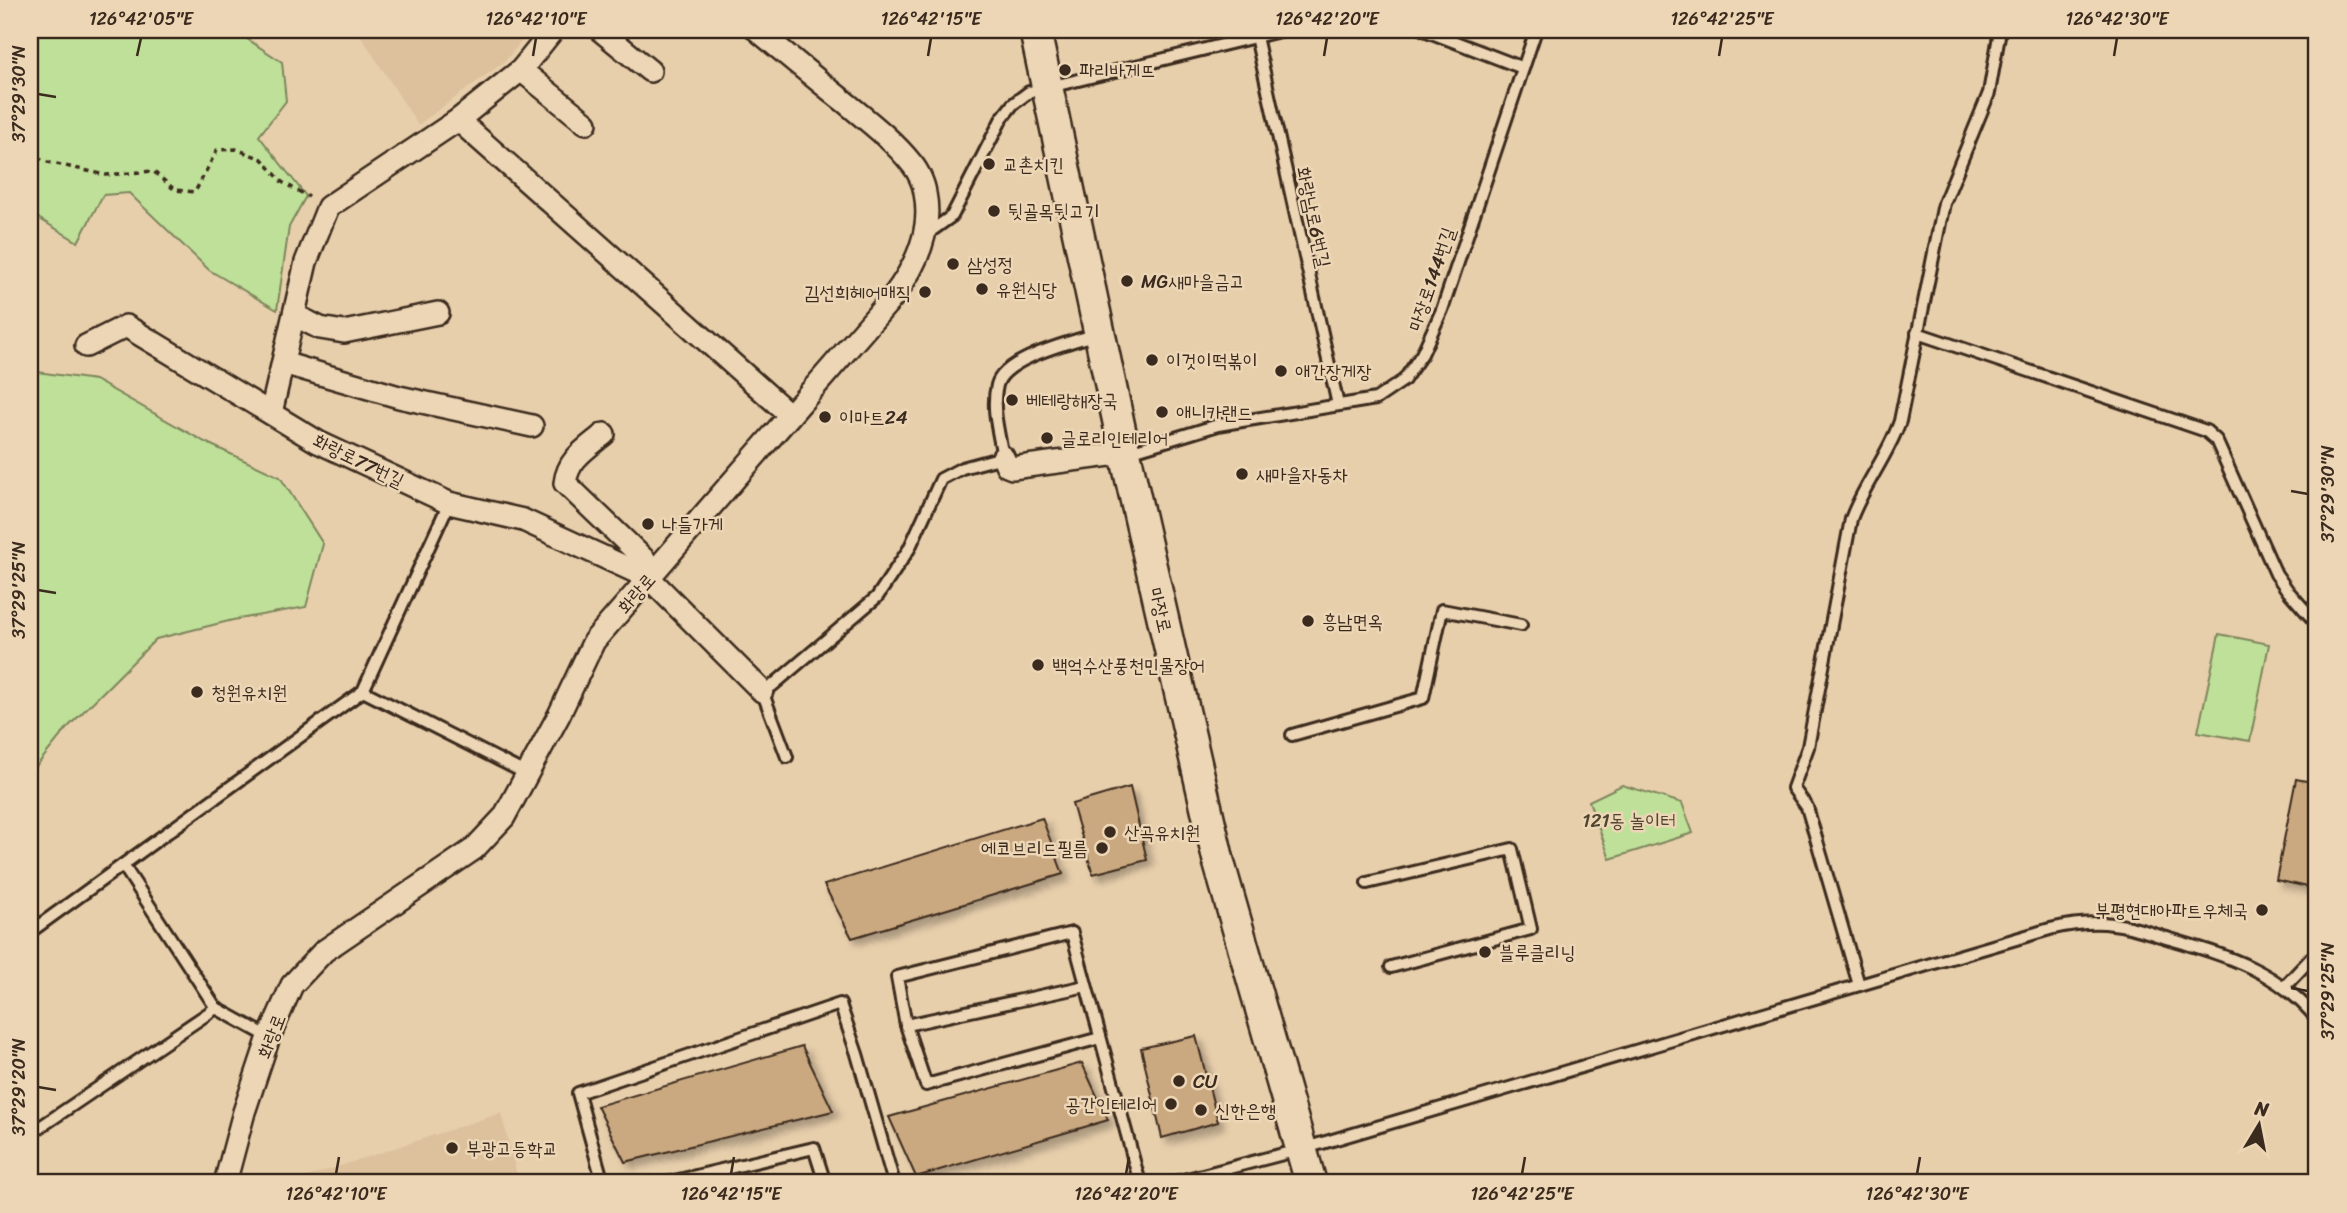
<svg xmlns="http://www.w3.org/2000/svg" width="2347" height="1213" font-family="Sriracha,'Poor Story',sans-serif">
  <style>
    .built { fill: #dcc19c }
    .green { fill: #bfe099; stroke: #7d855c; stroke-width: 2 }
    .building { fill: #cba980; stroke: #3b2a1e; stroke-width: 2; filter: url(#shadow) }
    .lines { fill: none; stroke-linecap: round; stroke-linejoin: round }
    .service-casing { stroke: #3b2a1e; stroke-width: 16 }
    .minor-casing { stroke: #3b2a1e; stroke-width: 26 }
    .secondary-casing { stroke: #3b2a1e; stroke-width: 35 }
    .path { stroke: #3b2a1e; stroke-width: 3.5; stroke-dasharray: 5 5; stroke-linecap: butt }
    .service { stroke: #ecd6b5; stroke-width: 10 }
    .minor { stroke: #ecd6b5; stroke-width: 21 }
    .secondary { stroke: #ecd6b5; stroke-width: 30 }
    .ticks { fill: none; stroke: #3b2a1e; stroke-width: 2.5 }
    .poi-dot { fill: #3b2a1e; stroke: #ecd6b5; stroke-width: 2.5 }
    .labels { text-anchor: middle; stroke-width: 5; stroke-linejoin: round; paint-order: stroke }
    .poi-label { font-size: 19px; fill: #3b2a1e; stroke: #ecd6b5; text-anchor: start }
    .street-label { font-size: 19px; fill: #3b2a1e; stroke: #ecd6b5 }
    .park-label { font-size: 19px; fill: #4f4530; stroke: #ecd6b5 }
    .neatline { fill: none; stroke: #3b2a1e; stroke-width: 2.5 }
    .ticks-label { font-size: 18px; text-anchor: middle; fill: #3b2a1e }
  </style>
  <defs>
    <filter id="shadow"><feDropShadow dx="6" dy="6" stdDeviation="3.5" flood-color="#0004"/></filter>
  </defs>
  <rect width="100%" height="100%" fill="#e8cfac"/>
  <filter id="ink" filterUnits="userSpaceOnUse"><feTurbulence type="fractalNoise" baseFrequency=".0143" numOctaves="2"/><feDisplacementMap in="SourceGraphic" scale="14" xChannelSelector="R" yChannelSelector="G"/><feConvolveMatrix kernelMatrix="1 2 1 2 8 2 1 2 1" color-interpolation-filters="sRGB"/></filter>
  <g filter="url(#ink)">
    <g class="built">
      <path d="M357 30H531L504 62 418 125Z"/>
      <path d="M501 1113 519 1183H288Z"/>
    </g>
    <g class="green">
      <path d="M30 30H224L241 35 282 62 286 101 259 136 306 196 289 227 277 310 209 270 129 193 103 195 78 242 38 218 30 224Z"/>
      <path d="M30 371 95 380 205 442 280 477 323 544 306 607 233 620 156 639 67 728 30 774Z"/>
      <path d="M2219 634 2269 644 2250 741 2198 732Z"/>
      <path d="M1622 785 1682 803 1693 833 1610 859 1589 801Z"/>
    </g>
    <g class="building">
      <path d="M2296 779 2317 783V889L2276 880Z"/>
      <path d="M1130 787 1147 860 1093 874 1072 804Z"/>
      <path d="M1042 818 1063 874 852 938 824 885Z"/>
      <path d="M1196 1036 1218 1122 1162 1138 1141 1048Z"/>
      <path d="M802 1046 833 1111 625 1162 597 1106Z"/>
      <path d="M1082 1063 1108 1120 916 1177 889 1117Z"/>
    </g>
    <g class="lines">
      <g class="service-casing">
        <g id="service">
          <path d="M1424 30 1523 68"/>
          <path d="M1255 32 1338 405"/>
          <path d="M924 236 952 216 1002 118 1013 104 1029 92 1284 30"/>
          <path d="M1917 333 2206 431 2216 440 2276 574 2288 591 2317 624"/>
          <path d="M1126 453 1218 425 1376 399 1404 380 1422 354 1442 310 1536 30"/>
          <path d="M363 691 527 774"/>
          <path d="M1292 735 1423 698 1442 610 1521 625"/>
          <path d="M787 757 762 691 772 686 877 597 909 549 941 479 962 468 1003 457C999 434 991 408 997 385 1004 358 1072 342 1097 334"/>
          <path d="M123 865 216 1008"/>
          <path d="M1367 883 1512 849 1531 929 1391 967"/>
          <path d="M30 932 363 691 449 503"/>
          <path d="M1859 985 1807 807 1793 788 1808 747 1851 519C1864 484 1888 456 1900 421L1944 203 1989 93 2000 30"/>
          <path d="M2284 987 2317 952"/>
          <path d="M906 1025 1086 986"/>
          <path d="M1100 1038 926 1085 906 1025 897 977 1072 933 1140 1183"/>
          <path d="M30 1134 216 1008 269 1037"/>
          <path d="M603 1183 578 1093 840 1004 857 1054 894 1183"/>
          <path d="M666 1183 814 1148 825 1183"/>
          <path d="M1172 1183 1302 1149 2050 929C2071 924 2092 921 2113 924 2133 926 2152 934 2170 939 2228 956 2278 971 2317 1019"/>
        </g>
      </g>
      <g class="minor-casing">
        <g id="minor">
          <path d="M600 30 650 71"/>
          <path d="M521 70 586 123"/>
          <path d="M458 120 790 415"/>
          <path d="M294 315 320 328 344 332 438 313"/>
          <path d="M86 346 126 326 318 442 449 503 523 520 649 578"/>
          <path d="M283 363 399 397 532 426"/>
          <path d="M271 413 306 262 328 207 458 120 521 70 553 30"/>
          <path d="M604 434C586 449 568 459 565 483L645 560 649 578 762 691"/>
          <path d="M1003 457 1007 466 1012 468 1125 453"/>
          <path d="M225 1183 244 1112 269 1037 292 985 324 951 474 849 504 817 559 715 594 641 892 298C915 268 933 232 925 193 924 184 918 171 912 164 893 140 868 121 845 102 815 78 786 54 757 30"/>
        </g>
      </g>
      <g class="secondary-casing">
        <path id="secondary" d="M1035 30 1125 453 1219 863 1311 1183"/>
      </g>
      <path class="path" d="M30 151 43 161 106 175 153 171 175 190 195 192 217 150 236 149 262 159 282 182 309 197"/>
      <use href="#service" class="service"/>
      <use href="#minor" class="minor"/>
      <use href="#secondary" class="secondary"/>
    </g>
  </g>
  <path class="ticks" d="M137 56 141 38M533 56 536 38M928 56 931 38M1324 56 1327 38M1719 56 1722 38M2114 56 2117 38M38 94 56 97M2291 491 2308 494M38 590 56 593M2291 988 2308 991M38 1087 56 1090M336 1174 339 1157M731 1174 734 1157M1126 1174 1129 1157M1522 1174 1525 1157M1917 1174 1920 1157"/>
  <g class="poi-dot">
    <circle cx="1065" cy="70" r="7"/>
    <circle cx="989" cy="164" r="7"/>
    <circle cx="994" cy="211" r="7"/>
    <circle cx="953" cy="264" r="7"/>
    <circle cx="1127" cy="281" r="7"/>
    <circle cx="982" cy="289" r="7"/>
    <circle cx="925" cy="292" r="7"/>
    <circle cx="1152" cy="360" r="7"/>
    <circle cx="1281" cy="371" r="7"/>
    <circle cx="1012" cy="400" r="7"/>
    <circle cx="1162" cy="412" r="7"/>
    <circle cx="825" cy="417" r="7"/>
    <circle cx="1047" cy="438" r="7"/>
    <circle cx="1242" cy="474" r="7"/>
    <circle cx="648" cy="524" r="7"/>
    <circle cx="1308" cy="621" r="7"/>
    <circle cx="1038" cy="665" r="7"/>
    <circle cx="197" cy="692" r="7"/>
    <circle cx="1110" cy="832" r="7"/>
    <circle cx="1102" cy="848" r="7"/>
    <circle cx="2262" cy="910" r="7"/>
    <circle cx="1485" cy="952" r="7"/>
    <circle cx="1179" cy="1081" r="7"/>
    <circle cx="1171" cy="1104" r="7"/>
    <circle cx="1201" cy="1110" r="7"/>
    <circle cx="452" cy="1148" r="7"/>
  </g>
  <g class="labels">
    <g class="poi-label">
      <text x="1079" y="77">파리바게뜨</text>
      <text x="1003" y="171">교촌치킨</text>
      <text x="1008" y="218">뒷골목뒷고기</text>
      <text x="967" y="271">삼성정</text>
      <text x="1141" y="288">MG새마을금고</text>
      <text x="996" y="296">유원식당</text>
      <text x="911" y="299" text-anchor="end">김선희헤어매직</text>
      <text x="1166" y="367">이것이떡볶이</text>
      <text x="1295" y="378">애간장게장</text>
      <text x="1026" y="407">베테랑해장국</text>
      <text x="1176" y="419">애니카랜드</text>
      <text x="839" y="424">이마트24</text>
      <text x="1061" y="445">글로리인테리어</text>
      <text x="1256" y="481">새마을자동차</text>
      <text x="662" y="531">나들가게</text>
      <text x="1322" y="628">흥남면옥</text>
      <text x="1052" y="672">백억수산풍천민물장어</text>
      <text x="211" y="699">청원유치원</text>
      <text x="1124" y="839">산곡유치원</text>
      <text x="1088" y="855" text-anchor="end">에코브리드필름</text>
      <text x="2248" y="917" text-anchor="end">부평현대아파트우체국</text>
      <text x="1499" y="959">블루클리닝</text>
      <text x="1193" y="1088">CU</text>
      <text x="1157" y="1111" text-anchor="end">공간인테리어</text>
      <text x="1215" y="1117">신한은행</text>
      <text x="466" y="1155">부광고등학교</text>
    </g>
    <g class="street-label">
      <text transform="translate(1314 217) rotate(78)" y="7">화랑남로6번길</text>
      <text transform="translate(1431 279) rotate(-71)" y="7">마장로144번길</text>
      <text transform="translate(359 460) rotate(26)" y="7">화랑로77번길</text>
      <text transform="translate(636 593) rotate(-49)" y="7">화랑로</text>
      <text transform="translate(1161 610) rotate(77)" y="7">마장로</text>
      <text transform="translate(271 1036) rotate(-69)" y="7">화랑로</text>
    </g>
    <g class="park-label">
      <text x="1629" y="827">121동 놀이터</text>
    </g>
  </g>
  <rect width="2347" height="1213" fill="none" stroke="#ecd6b5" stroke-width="77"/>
  <g transform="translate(2259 1125) rotate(10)" stroke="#ecd6b5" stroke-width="5" paint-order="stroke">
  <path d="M0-5L12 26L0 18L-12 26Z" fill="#3b2a1e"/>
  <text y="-10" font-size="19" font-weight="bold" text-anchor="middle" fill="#3b2a1e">N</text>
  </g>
  <rect x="38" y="38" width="2270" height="1136" class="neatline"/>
  <g class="ticks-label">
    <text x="141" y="25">126°42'05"E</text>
    <text x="536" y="25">126°42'10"E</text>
    <text x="931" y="25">126°42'15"E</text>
    <text x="1327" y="25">126°42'20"E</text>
    <text x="1722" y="25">126°42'25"E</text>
    <text x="2117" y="25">126°42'30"E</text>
    <text transform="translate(19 94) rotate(-90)" y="6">37°29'30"N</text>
    <text transform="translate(2328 494) rotate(-90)" y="6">37°29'30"N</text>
    <text transform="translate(19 590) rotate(-90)" y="6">37°29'25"N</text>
    <text transform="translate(2328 991) rotate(-90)" y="6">37°29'25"N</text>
    <text transform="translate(19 1087) rotate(-90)" y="6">37°29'20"N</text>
    <text x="336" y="1200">126°42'10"E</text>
    <text x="731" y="1200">126°42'15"E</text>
    <text x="1126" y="1200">126°42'20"E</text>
    <text x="1522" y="1200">126°42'25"E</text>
    <text x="1917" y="1200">126°42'30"E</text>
  </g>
</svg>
